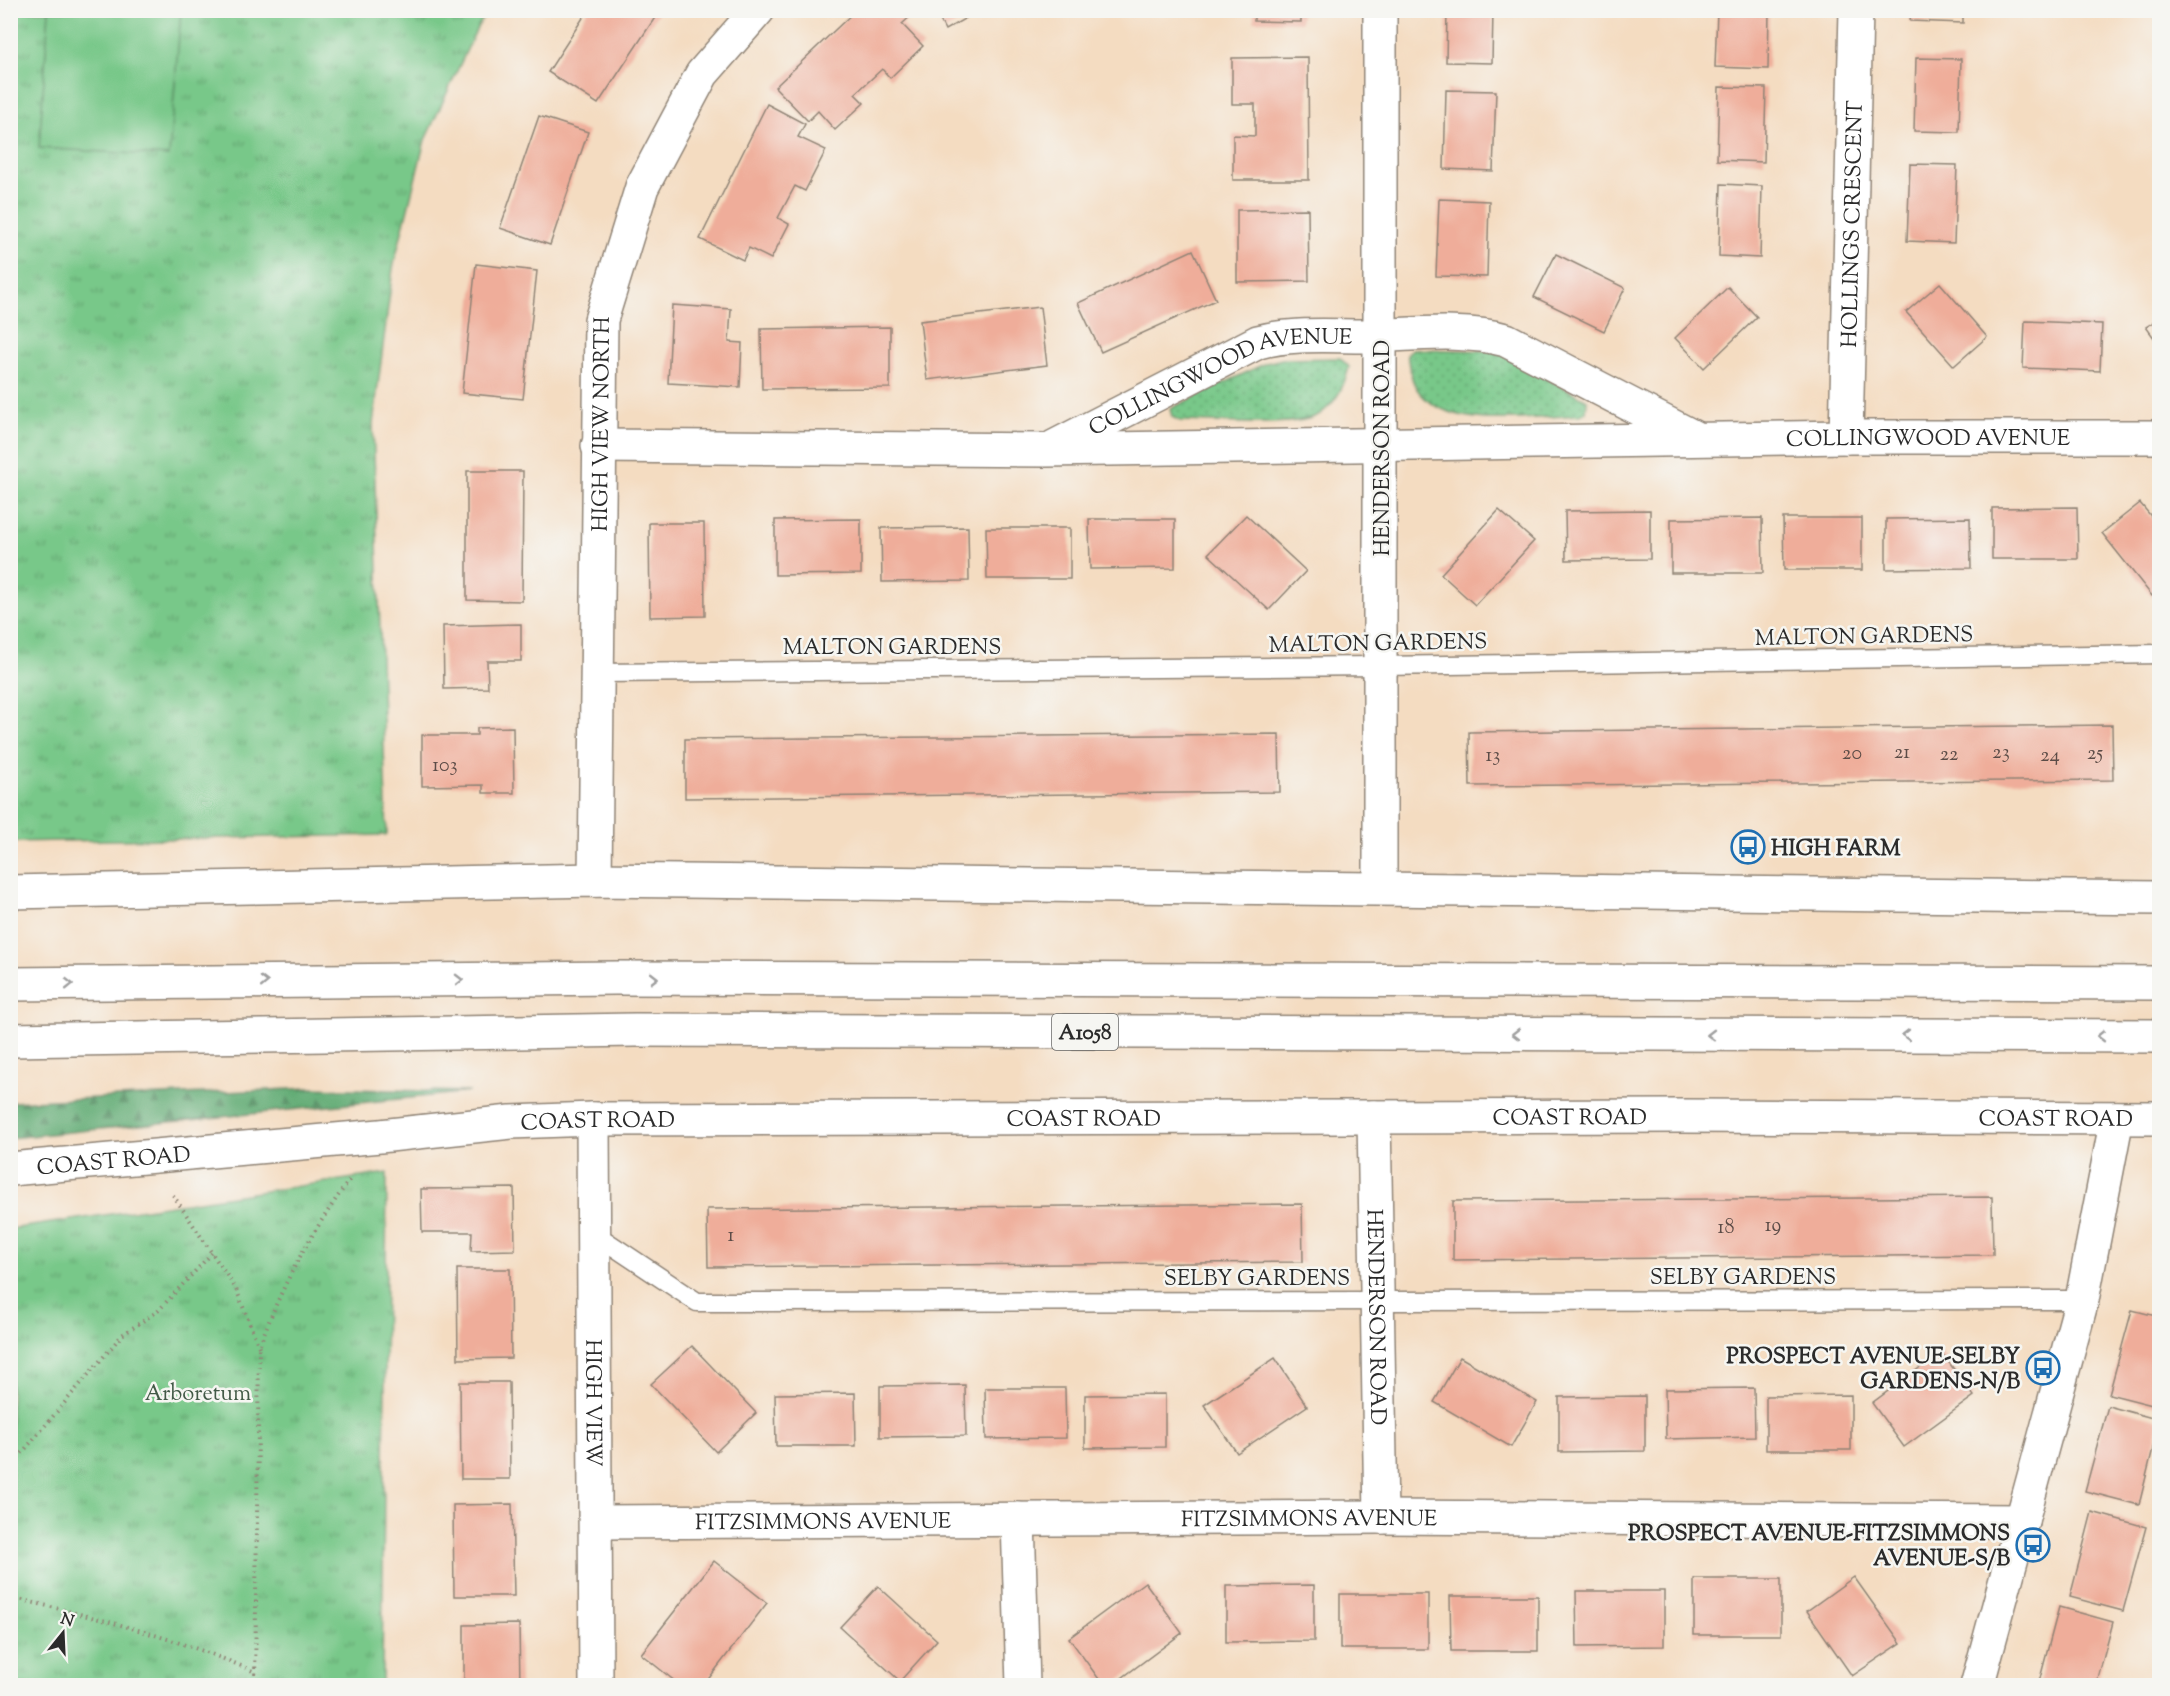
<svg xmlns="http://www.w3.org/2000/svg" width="2170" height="1696" font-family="'Sorts Mill Goudy',serif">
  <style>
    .grass { fill: url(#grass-dots); stroke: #527a5a; stroke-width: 1.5 }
    .forest { fill: url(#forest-firs); stroke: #466c50; stroke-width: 1.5 }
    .park { fill: url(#park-tufts); stroke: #527a5a; stroke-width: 1.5 }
    .garden { fill: #78c889; stroke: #527a5a; stroke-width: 1.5 }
    .building { fill: #efad9a }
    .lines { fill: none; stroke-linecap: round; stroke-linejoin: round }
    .lane-casing { stroke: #908476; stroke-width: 21 }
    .street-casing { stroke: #908476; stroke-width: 36 }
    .secondary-casing { stroke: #908476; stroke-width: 36 }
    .highway-casing { stroke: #908476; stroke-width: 36 }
    .path { stroke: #908476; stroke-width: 4; stroke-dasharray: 1.5 4.5; stroke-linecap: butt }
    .lane { stroke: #fff; stroke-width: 18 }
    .street { stroke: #fff; stroke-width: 33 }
    .secondary { stroke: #fff; stroke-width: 33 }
    .highway { stroke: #fff; stroke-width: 33 }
    .oneway { stroke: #a0a0a0 }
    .labels { text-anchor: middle; stroke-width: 5; stroke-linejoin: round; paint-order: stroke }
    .number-label { font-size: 20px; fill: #5c4c47 }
    .shield { fill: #f6f6f2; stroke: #686867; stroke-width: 1.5 }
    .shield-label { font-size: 21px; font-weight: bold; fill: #2b2b2b }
    .street-label { font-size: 22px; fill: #2b2b2b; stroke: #f6f6f2 }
    .poi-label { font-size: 22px; font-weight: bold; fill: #2b2b2b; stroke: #f6f6f2; text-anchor: end }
    .park-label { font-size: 22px; fill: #425a47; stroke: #f6f6f2 }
  </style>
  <defs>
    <pattern id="grass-dots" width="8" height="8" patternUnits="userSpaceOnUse" patternTransform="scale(1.5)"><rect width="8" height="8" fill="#78c889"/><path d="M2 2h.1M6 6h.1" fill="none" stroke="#63a370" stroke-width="1.8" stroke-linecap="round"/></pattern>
    <pattern id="forest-firs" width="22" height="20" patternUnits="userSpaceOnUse" patternTransform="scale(1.5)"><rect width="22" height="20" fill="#62ac75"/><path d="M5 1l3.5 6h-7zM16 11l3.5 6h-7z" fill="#518c60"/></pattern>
    <pattern id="park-tufts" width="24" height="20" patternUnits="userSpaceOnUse" patternTransform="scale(1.5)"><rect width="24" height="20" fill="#78c889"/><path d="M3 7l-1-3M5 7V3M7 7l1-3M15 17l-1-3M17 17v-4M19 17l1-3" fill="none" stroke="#63a370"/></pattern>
  </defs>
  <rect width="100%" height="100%" fill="#f6f6f2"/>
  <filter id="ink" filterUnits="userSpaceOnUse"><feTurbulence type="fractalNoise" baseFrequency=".0167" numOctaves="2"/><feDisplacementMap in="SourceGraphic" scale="12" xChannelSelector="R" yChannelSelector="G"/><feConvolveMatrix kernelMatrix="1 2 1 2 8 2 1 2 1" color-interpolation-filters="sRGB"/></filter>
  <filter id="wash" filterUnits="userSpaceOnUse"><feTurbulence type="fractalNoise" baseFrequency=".008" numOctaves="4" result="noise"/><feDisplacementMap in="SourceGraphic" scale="24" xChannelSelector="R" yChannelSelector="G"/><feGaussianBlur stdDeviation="1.35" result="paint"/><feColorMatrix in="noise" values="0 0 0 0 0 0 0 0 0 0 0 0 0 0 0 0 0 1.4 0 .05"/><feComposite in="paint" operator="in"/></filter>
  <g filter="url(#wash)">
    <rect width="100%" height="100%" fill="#f4dcc1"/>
    <g class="grass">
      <path d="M1412 349 1495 351 1587 400 1586 412 1580 415C1534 417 1453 432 1420 393 1411 383 1409 367 1407 354Z"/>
      <path d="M1340 358 1349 367C1344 386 1337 402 1320 414 1297 429 1210 421 1180 421L1172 417 1170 409 1266 363 1282 359Z"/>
    </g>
    <path class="forest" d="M310 1088 470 1092 11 1138V1102Z"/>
    <g class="park">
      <path d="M10 11H488L478 26 425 140 393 268 373 424 387 835 11 842Z"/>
      <path d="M387 1173 382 1685H11V1229Z"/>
    </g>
    <path class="garden" d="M49 11H181L169 156 39 148Z"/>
    <g id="blocks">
      <g class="building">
        <path d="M588 10H660L598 104 548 72Z"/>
        <path d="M856 10H910L913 14 902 24 923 46 890 78 882 69 855 94 864 103 835 130 818 111 808 121 775 87Z"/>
        <path d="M935 10H980L945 30Z"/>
        <path d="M1254 10H1301V22L1254 21Z"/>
        <path d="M1447 10H1493L1492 63 1446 62Z"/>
        <path d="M1717 10H1769L1768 69 1715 67Z"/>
        <path d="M1911 10H1963V23L1910 21Z"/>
        <path d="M1308 57 1309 180H1233V135L1255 136V104H1232V58Z"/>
        <path d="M1916 58 1961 59 1959 132 1914 131Z"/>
        <path d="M1719 87 1766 88 1764 162 1717 160Z"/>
        <path d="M1446 90 1496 91 1493 171 1444 169Z"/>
        <path d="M767 104 805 124 798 137 826 150 805 191 795 186 778 218 789 224 771 259 749 248 743 260 700 239Z"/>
        <path d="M539 116 588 132 550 245 500 228Z"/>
        <path d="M1910 164 1957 165 1954 243 1907 241Z"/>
        <path d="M1721 184 1762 186 1760 258 1719 256Z"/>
        <path d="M1439 199 1489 201 1487 277 1436 276Z"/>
        <path d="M1308 209 1309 281 1237 282V210Z"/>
        <path d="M1193 250 1216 300 1101 352 1078 303Z"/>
        <path d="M1556 254 1625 288 1604 331 1534 297Z"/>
        <path d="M476 264 537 271 523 399 462 393Z"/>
        <path d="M1940 283 1987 337 1954 366 1906 312Z"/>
        <path d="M1728 287 1757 317 1704 368 1675 338Z"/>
        <path d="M672 305 731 309 729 342 742 343 740 387 668 383Z"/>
        <path d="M1040 307 1047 365 927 380 920 321Z"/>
        <path d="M2160 318V346L2146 327Z"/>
        <path d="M2025 321 2102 324 2100 371 2023 368Z"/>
        <path d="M890 327V388L762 389 761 329Z"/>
        <path d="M467 471H523L522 601 467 600Z"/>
        <path d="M2140 503 2160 527V590L2152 596 2102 533Z"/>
        <path d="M2077 507 2078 559H1992V508Z"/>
        <path d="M1499 510 1534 541 1475 605 1441 574Z"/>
        <path d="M1650 510V559L1566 560 1565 511Z"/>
        <path d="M1246 515 1306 571 1269 610 1208 554Z"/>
        <path d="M1762 518 1763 573H1671V519Z"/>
        <path d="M1783 518H1862V570H1784Z"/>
        <path d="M1970 518 1971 568 1886 569V519Z"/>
        <path d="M861 519V574L775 575V520Z"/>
        <path d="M1089 519H1175V568L1090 569Z"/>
        <path d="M649 523H704L705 616 650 617Z"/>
        <path d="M968 527 969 581 882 582 881 528Z"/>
        <path d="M986 528H1070V579H987Z"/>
        <path d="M521 624V661H487L488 688 444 689 443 626Z"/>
        <path d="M2112 725 2113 780 1470 786 1469 732Z"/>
        <path d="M513 727 514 793H483V785L422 786V735H477V728Z"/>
        <path d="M1279 734 1280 792 685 798V739Z"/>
        <path d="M514 1188 515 1250 471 1251 472 1232H422L421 1189Z"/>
        <path d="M1992 1197 1993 1255 1453 1260V1201Z"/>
        <path d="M1302 1204 1303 1262 708 1267 707 1209Z"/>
        <path d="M457 1269H510L511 1358 458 1359Z"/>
        <path d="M2132 1310 2160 1317V1407L2109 1394Z"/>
        <path d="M692 1346 756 1413 716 1452 651 1384Z"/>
        <path d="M1941 1352 1974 1396 1904 1447 1872 1403Z"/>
        <path d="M1460 1357 1537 1402 1511 1447 1434 1402Z"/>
        <path d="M1275 1358 1307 1406 1237 1453 1204 1405Z"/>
        <path d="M460 1382H509L510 1479H461Z"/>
        <path d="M965 1385 966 1436 880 1437V1386Z"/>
        <path d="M985 1388H1065L1066 1438 986 1439Z"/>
        <path d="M1754 1388 1755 1437 1666 1439 1665 1389Z"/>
        <path d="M855 1393 856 1446H776L775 1394Z"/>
        <path d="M1165 1394V1447L1085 1448V1395Z"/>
        <path d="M1851 1395V1450H1766V1396Z"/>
        <path d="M1645 1396V1451L1559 1452V1397Z"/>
        <path d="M2108 1406 2160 1420 2139 1505 2085 1491Z"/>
        <path d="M512 1504 514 1596H454L453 1505Z"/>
        <path d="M2092 1512 2146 1527 2123 1611 2070 1597Z"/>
        <path d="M714 1561 767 1603 703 1686H681L641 1654Z"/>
        <path d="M1854 1577 1901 1643 1852 1676 1807 1611Z"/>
        <rect x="1694" y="1579" width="87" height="56"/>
        <path d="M1145 1582 1182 1633 1111 1686H1104L1069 1638Z"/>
        <path d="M1314 1585V1641L1226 1642V1586Z"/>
        <path d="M878 1586 937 1640 900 1681 840 1627Z"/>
        <path d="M1576 1591H1664V1646L1577 1647Z"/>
        <rect x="1340" y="1594" width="88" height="55"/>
        <path d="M1450 1596H1538V1651H1451Z"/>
        <path d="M2059 1607 2113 1622 2096 1686H2038Z"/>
        <path d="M519 1624 520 1686H464V1625Z"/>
      </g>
    </g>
  </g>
  <g filter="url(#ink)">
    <use href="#blocks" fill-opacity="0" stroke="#908476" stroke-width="1.5"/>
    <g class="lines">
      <g class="lane-casing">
        <g id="lane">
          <path d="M597 673 1380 666 2160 654"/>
          <path d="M595 1234 697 1302 2082 1300"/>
        </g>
      </g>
      <g class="street-casing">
        <g id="street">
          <path id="s1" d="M1846 437 1856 10"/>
          <path id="s2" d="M598 446 1047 450 1846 437H2160"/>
          <path id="s3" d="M1054 447 1258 342C1292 333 1329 336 1364 336 1408 335 1465 328 1506 340L1693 437"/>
          <path id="s4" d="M595 880 601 320 642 187 702 74 758 10"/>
          <path d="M1380 886V10"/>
          <path id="s5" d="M1374 1117 1381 1517"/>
          <path id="s6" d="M593 1119 596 1686"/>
          <path d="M1018 1519 1023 1686"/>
          <path id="s7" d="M597 1522 1381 1517 2022 1521"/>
          <path d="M1977 1686 2082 1300 2117 1118"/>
        </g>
      </g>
      <g class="secondary-casing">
        <g id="secondary">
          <path d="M10 892 595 880 2160 898"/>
          <path id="s8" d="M10 1169 380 1136 511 1122 593 1119 1682 1116 2160 1118"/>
        </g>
      </g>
      <g class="highway-casing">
        <g id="highway">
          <path d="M10 984 616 978 2160 983"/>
          <path d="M10 1040 635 1030 2160 1036"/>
        </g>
      </g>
      <g class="path">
        <path d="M173 1195 236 1289 259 1347"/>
        <path d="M10 1467 122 1335 158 1311 213 1252"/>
        <path d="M10 1597C94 1617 176 1637 255 1672"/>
        <path d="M255 1686 259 1347C284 1280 308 1238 350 1179"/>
      </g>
      <use href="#lane" class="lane"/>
      <use href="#street" class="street"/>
      <use href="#secondary" class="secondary"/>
      <use href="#highway" class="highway"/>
    </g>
    <defs><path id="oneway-chevron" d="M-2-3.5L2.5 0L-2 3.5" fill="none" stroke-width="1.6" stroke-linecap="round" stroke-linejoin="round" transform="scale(1.5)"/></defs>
    <g class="oneway">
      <use href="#oneway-chevron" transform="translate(654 978)"/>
      <use href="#oneway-chevron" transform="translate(459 980) rotate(-1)"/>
      <use href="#oneway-chevron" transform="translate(264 982) rotate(-1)"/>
      <use href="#oneway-chevron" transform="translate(69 984) rotate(-1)"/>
      <use href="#oneway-chevron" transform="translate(1516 1034) rotate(-180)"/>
      <use href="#oneway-chevron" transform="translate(1711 1035) rotate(-180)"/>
      <use href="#oneway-chevron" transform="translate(1906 1035) rotate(-180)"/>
      <use href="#oneway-chevron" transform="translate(2101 1036) rotate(-180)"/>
    </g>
  </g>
  <defs>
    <g id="bus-ring" transform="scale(1.725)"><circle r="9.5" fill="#f6f6f2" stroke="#1f6fb2" stroke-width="1.5"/><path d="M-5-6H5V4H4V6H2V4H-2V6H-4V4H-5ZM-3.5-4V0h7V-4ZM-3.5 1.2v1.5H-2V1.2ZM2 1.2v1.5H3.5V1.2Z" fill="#1f6fb2"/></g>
  </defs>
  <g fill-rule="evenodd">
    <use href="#bus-ring" x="1748" y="847"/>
    <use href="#bus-ring" x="2043" y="1368"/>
    <use href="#bus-ring" x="2033" y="1545"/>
  </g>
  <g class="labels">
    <g class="number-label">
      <text x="1902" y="758">21</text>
      <text x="2001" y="758">23</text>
      <text x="1852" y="759">20</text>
      <text x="2095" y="759">25</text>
      <text x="1949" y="760">22</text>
      <text x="1493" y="761">13</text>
      <text x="2050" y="761">24</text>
      <text x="445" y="771">103</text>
      <text x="1773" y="1231">19</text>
      <text x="1726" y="1233">18</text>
      <text x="731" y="1241">1</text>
    </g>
    <rect class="shield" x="1052" y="1014" width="66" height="36" rx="4.5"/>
    <g class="shield-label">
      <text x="1085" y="1039">A1058</text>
    </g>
    <g class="street-label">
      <text dy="8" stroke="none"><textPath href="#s1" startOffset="213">HOLLINGS CRESCENT</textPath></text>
      <text dy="8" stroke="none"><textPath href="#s3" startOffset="182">COLLINGWOOD AVENUE</textPath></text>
      <text dy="8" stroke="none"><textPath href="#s4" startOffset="456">HIGH VIEW NORTH</textPath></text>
      <text dy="8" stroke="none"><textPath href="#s2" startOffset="1330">COLLINGWOOD AVENUE</textPath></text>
      <text transform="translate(1381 448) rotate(-90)" y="8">HENDERSON ROAD</text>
      <text transform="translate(1864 635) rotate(-1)" y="8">MALTON GARDENS</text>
      <text transform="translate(1378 642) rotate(-1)" y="8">MALTON GARDENS</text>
      <text x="892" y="654">MALTON GARDENS</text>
      <text dy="8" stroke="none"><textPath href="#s8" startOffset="1562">COAST ROAD</textPath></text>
      <text dy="8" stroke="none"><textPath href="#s8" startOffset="1076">COAST ROAD</textPath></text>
      <text dy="8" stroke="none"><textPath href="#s8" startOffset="2048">COAST ROAD</textPath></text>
      <text dy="8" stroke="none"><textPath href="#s8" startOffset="590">COAST ROAD</textPath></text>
      <text dy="8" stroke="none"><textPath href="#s8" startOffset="104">COAST ROAD</textPath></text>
      <text x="1743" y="1284">SELBY GARDENS</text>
      <text x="1257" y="1285">SELBY GARDENS</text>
      <text dy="8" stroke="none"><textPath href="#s5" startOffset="200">HENDERSON ROAD</textPath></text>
      <text dy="8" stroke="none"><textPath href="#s6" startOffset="284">HIGH VIEW</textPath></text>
      <text dy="8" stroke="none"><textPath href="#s7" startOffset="712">FITZSIMMONS AVENUE</textPath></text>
      <text dy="8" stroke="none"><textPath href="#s7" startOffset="226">FITZSIMMONS AVENUE</textPath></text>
    </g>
    <g class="poi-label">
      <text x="1771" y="855" text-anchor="start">HIGH FARM</text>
      <text x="2020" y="1363">PROSPECT AVENUE-SELBY<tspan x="2020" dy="25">GARDENS-N/B</tspan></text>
      <text x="2010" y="1540">PROSPECT AVENUE-FITZSIMMONS<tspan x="2010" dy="25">AVENUE-S/B</tspan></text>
    </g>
    <g class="park-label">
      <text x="198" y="1400">Arboretum</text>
    </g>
  </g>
  <rect width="2170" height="1696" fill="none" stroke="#f6f6f2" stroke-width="36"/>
  <g transform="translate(63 1633) rotate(18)" stroke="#f6f6f2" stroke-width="4.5" paint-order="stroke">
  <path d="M0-4.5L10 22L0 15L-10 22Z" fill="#2b2b2b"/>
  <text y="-9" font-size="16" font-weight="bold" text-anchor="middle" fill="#2b2b2b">N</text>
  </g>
</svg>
